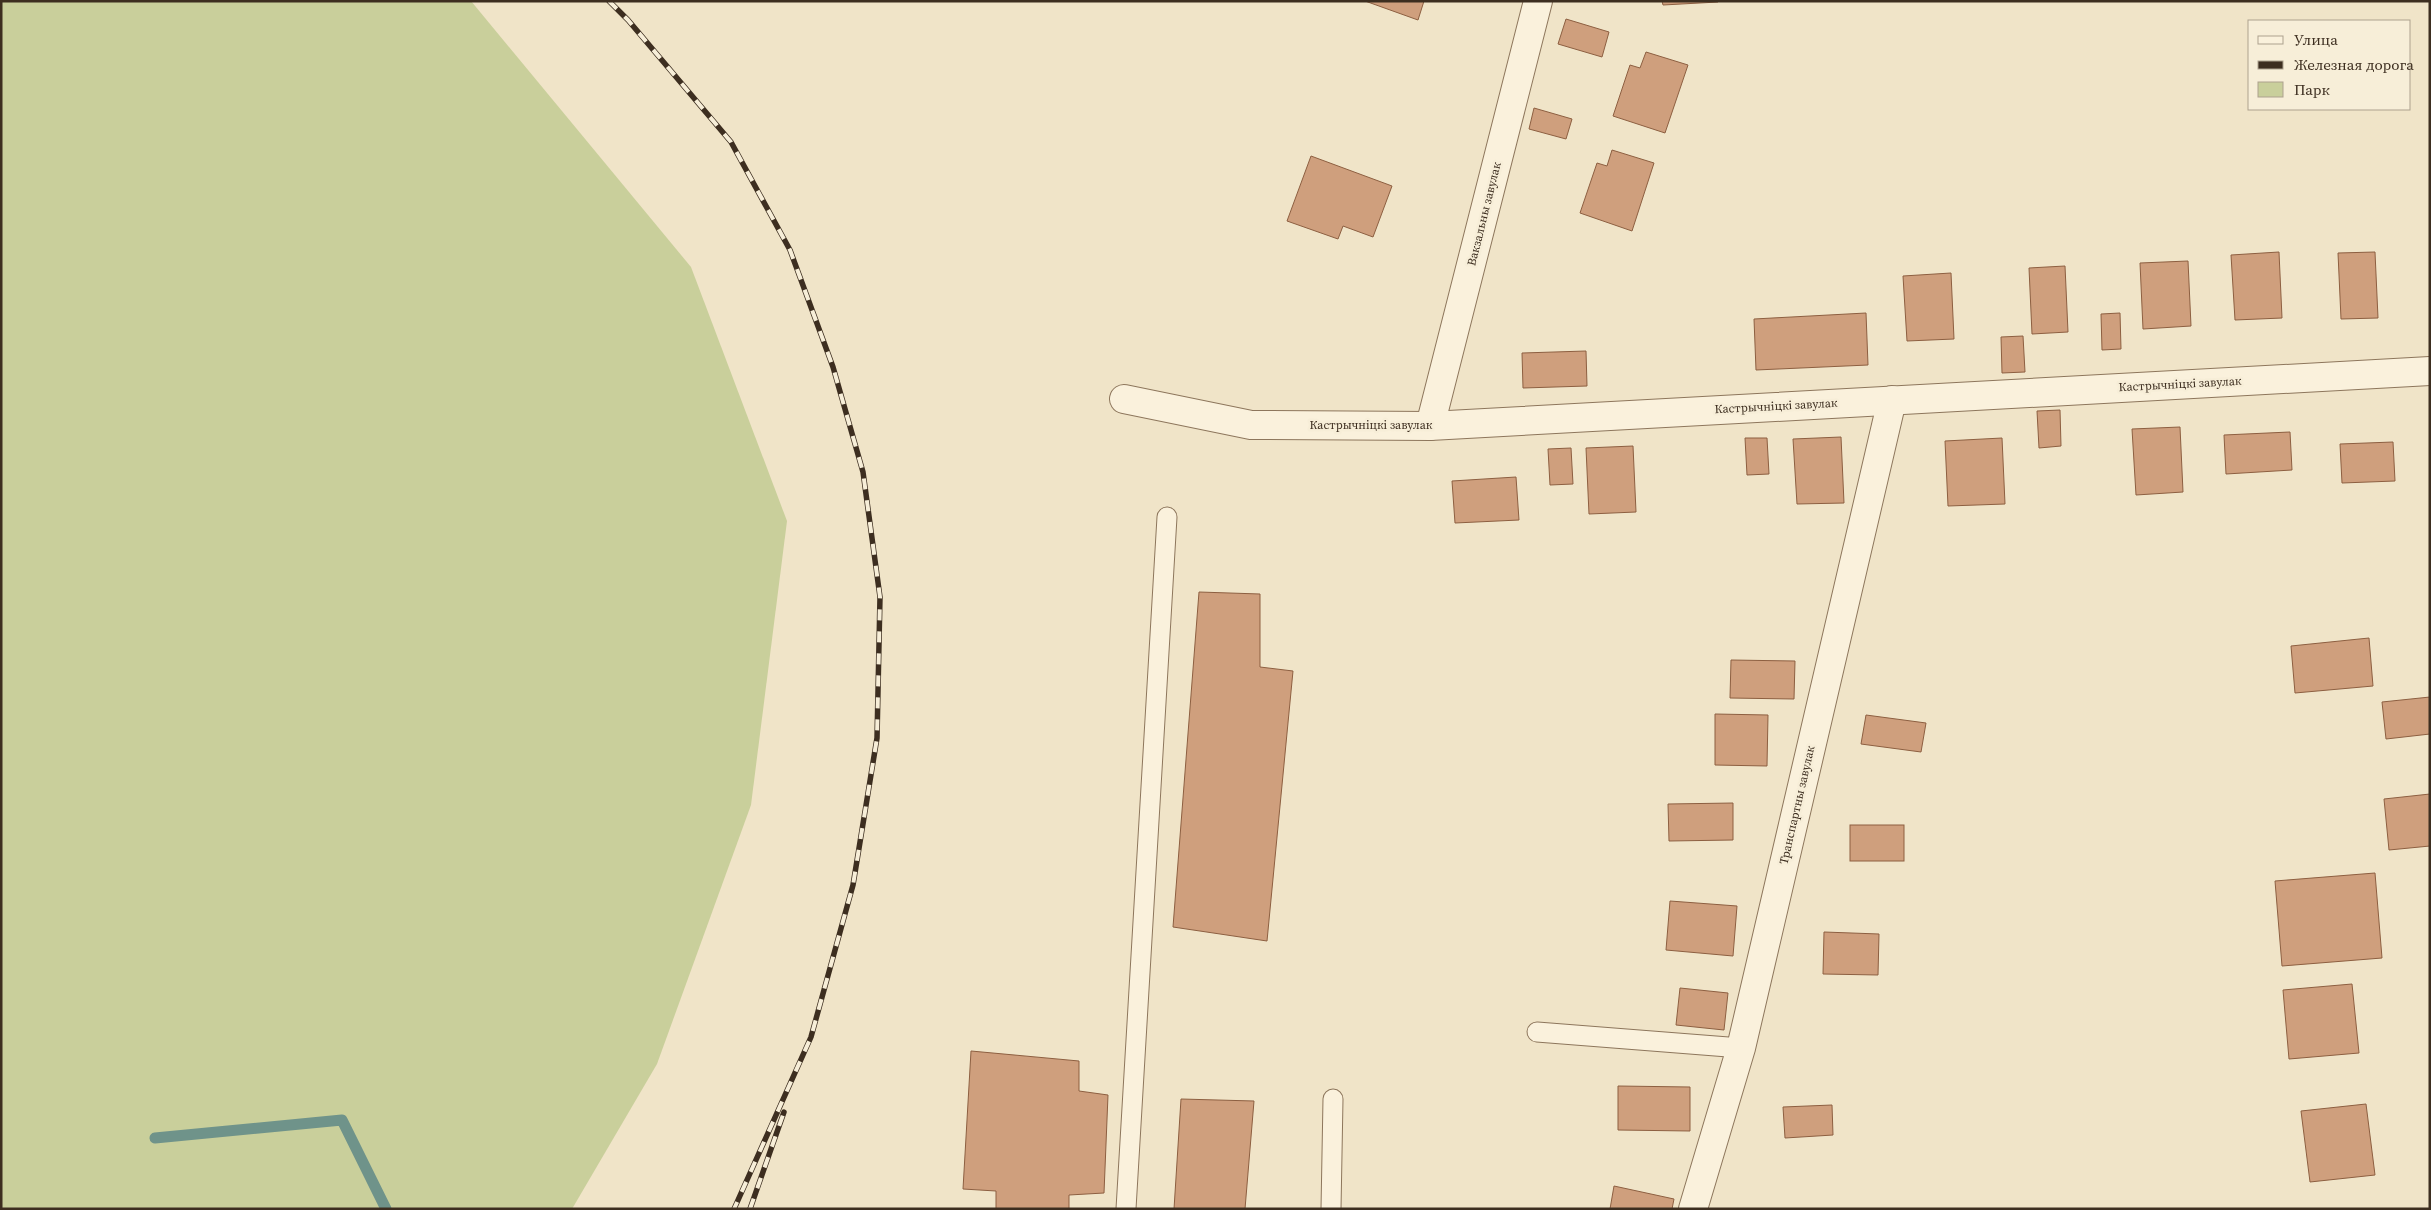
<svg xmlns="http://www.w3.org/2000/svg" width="2431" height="1210" font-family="'Source Serif 4',serif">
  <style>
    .green { fill: #c9cf9b }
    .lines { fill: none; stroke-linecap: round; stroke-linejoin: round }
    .stream { stroke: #6f938a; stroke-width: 11 }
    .building { fill: #cf9f7d; stroke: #8d5f41 }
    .lane-casing { stroke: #8d765c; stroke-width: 21 }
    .street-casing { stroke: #8d765c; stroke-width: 30 }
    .lane { stroke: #faf1dc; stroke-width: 19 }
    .street { stroke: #faf1dc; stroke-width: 28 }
    .rail-casing { stroke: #3d2e20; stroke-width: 5.5 }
    .rail { stroke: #f7eed8; stroke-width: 4; stroke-dasharray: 11; stroke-linecap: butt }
    .labels { text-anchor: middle; stroke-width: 5; stroke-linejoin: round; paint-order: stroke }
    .street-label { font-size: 12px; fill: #3d2e20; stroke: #f7eed8 }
  </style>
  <rect width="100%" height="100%" fill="#f0e4c8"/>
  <path class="green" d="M1 1H471L691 267 787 521 751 805 657 1064 572 1209H1Z"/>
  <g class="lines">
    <path class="stream" d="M155 1138 342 1120 386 1209"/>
  </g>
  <g class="building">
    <path d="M1365 1H1424L1418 20Z"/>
    <path d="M1662 1H1718V2L1663 5Z"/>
    <path d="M1566 19 1609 32 1602 57 1558 44Z"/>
    <path d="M1646 52 1688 65 1665 133 1613 116 1630 65 1640 68Z"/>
    <path d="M1534 108 1572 119 1566 139 1529 129Z"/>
    <path d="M1612 150 1654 163 1632 231 1580 213 1597 163 1607 166Z"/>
    <path d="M1311 156 1392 186 1373 237 1343 226 1338 239 1287 221Z"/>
    <path d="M2279 252 2282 318 2235 320 2231 255Z"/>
    <path d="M2375 252 2378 318 2341 319 2338 253Z"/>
    <path d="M2188 261 2191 326 2143 329 2140 263Z"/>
    <path d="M2065 266 2068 332 2032 334 2029 268Z"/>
    <path d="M1951 273 1954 339 1907 341 1903 276Z"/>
    <path d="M1866 313 1868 365 1756 370 1754 319Z"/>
    <path d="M2120 313 2121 349 2102 350 2101 314Z"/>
    <path d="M2023 336 2025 372 2002 373 2001 337Z"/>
    <path d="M1586 351 1587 386 1523 388 1522 353Z"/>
    <path d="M2060 410 2061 446 2039 448 2037 411Z"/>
    <path d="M2180 427 2183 492 2136 495 2132 429Z"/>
    <path d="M2290 432 2292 470 2226 474 2224 435Z"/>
    <path d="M1841 437 1844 503 1797 504 1793 439Z"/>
    <path d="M1745 438H1767L1769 474 1747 475Z"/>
    <path d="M2002 438 2005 504 1948 506 1945 441Z"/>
    <path d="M2393 442 2395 481 2342 483 2340 444Z"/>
    <path d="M1633 446 1636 512 1589 514 1586 448Z"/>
    <path d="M1571 448 1573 484 1550 485 1548 449Z"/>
    <path d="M1516 477 1519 520 1455 523 1452 481Z"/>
    <path d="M1199 592 1260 594V667L1293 671 1267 941 1173 927Z"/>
    <path d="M2369 638 2373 686 2295 693 2291 646Z"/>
    <path d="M1731 660 1795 661 1794 699 1730 698Z"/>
    <path d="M2430 697V734L2386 739 2382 702Z"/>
    <path d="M1715 714 1768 715 1767 766 1715 765Z"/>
    <path d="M1866 715 1926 723 1921 752 1861 744Z"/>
    <path d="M2430 794V846L2389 850 2384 799Z"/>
    <path d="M1733 803V840L1669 841 1668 804Z"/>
    <rect x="1850" y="825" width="54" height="36"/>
    <path d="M2375 873 2382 958 2282 966 2275 881Z"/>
    <path d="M1670 901 1737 906 1733 956 1666 950Z"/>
    <path d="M1824 932 1879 934 1878 975 1823 974Z"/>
    <path d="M2352 984 2359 1053 2289 1059 2283 990Z"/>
    <path d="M1680 988 1728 993 1724 1030 1676 1025Z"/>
    <path d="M971 1051 1079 1061V1091L1108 1095 1104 1193 1069 1195V1209H996V1191L963 1189Z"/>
    <path d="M1618 1086 1690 1087V1131L1618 1130Z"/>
    <path d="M1181 1099 1254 1101 1245 1209H1174Z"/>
    <path d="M2366 1104 2375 1175 2310 1182 2301 1111Z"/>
    <path d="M1832 1105 1833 1135 1785 1138 1783 1107Z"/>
    <path d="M1614 1186 1674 1199 1672 1209H1610Z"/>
  </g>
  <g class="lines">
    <g class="lane-casing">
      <g id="lane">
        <path d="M1537 1032 1741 1048"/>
        <path d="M1126 1209 1167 517"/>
        <path d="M1331 1209 1333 1099"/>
      </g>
    </g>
    <g class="street-casing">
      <g id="street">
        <path d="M1124 399 1251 425 1430 426 2430 371"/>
        <path d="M1430 426 1538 1"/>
        <path d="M1693 1209 1741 1048 1892 400"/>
      </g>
    </g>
    <use href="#lane" class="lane"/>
    <use href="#street" class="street"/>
    <g class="rail-casing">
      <g id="rail">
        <path d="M609 1 628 20 731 142 790 250 833 367 863 472 880 597 877 738 853 885 811 1037 734 1209"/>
        <path d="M750 1209 784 1112"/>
      </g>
    </g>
    <use href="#rail" class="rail"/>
  </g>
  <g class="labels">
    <g class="street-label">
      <text transform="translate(1484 214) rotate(-76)" y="4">Вакзальны завулак</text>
      <text transform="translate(2180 384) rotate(-3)" y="4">Кастрычніцкі завулак</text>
      <text transform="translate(1776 406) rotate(-3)" y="4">Кастрычніцкі завулак</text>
      <text x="1371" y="429">Кастрычніцкі завулак</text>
      <text transform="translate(1797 805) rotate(-77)" y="4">Транспартны завулак</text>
    </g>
  </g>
  <rect width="2431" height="1210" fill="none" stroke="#3d2e20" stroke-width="5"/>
  <rect x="2248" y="20" width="162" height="90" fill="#f7eed8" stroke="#ada18e"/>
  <rect x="2258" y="36" width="25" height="8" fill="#faf1dc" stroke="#ada18e"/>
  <text x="2294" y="45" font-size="15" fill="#3d2e20">Улица</text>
  <rect x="2258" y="61" width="25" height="8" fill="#3d2e20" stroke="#ada18e"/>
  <text x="2294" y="70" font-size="15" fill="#3d2e20">Железная дорога</text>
  <rect x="2258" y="82" width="25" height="15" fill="#c9cf9b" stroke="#ada18e"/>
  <text x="2294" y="95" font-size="15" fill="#3d2e20">Парк</text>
</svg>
